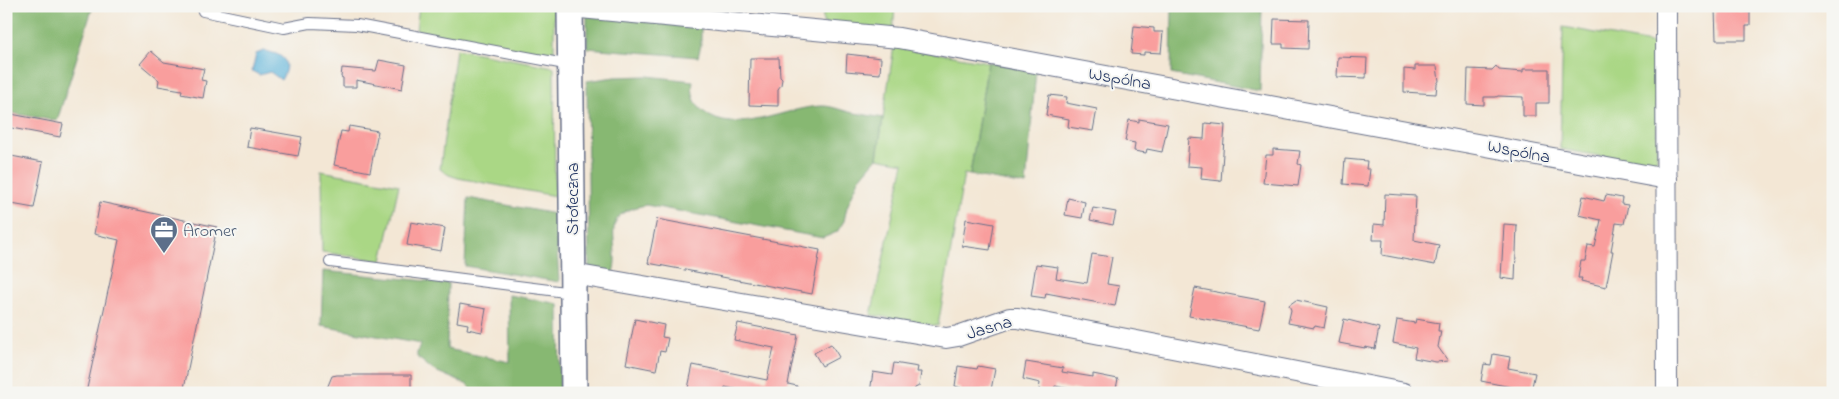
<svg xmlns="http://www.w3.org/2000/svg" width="1839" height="399" font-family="'Indie Flower',sans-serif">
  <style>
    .green { fill: #aad785; stroke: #628372 }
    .forest { fill: #87b872; stroke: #517468 }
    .water { fill: #5cb2d9; stroke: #3c709c }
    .building { fill: #f99e9d }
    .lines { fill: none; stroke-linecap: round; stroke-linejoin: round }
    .service-casing { stroke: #676f88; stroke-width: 12 }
    .minor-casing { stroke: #676f88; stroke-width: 22 }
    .tertiary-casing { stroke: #676f88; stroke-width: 28 }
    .service { stroke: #fff; stroke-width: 10 }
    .minor { stroke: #fff; stroke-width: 20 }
    .tertiary { stroke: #fff; stroke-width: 25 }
    .labels { text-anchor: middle; stroke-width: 4; stroke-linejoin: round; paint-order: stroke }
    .street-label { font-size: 18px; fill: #1b2f5e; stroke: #f6f6f2 }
    .service-label { font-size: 18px; fill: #4e5e75; stroke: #f6f6f2; text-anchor: start }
  </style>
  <rect width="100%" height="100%" fill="#f6f6f2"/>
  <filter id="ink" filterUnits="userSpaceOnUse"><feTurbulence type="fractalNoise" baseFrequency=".02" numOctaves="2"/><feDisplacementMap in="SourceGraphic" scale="10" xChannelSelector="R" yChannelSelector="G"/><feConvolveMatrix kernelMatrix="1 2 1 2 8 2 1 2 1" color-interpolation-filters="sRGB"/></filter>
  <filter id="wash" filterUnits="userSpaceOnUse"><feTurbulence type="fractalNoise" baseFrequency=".0096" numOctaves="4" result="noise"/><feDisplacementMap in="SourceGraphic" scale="20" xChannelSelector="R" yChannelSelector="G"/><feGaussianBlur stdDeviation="1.12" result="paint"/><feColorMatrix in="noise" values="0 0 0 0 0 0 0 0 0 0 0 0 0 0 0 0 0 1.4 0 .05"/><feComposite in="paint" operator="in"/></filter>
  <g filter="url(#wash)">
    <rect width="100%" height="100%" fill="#f3e7d5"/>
    <g class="green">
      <path d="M292 6H342L341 10 292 9Z"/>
      <path d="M419 6H554V57L416 30Z"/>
      <path d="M823 6H895L893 32 823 23Z"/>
      <path d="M1563 27 1656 44 1657 166 1560 149Z"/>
      <path d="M894 46 988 62 970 175 964 174 938 326 871 315 904 163 877 158Z"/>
      <path d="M456 49 554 67 555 196 458 178 449 175 440 169Z"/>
      <path d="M321 171 399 185 382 261 322 252Z"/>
    </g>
    <g class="forest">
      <path d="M6 6H93L57 121 6 112Z"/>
      <path d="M1172 6H1262L1260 91 1171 74Z"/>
      <path d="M587 13 701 26V45L698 57 587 48Z"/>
      <path d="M988 62 1036 70 1026 185 970 175Z"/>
      <path d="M647 76 693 81C691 93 694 104 704 112 735 138 787 106 823 106 831 106 841 110 849 112 860 114 872 116 883 118L877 158 859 179 847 207 844 221 837 232 823 238 646 205C595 214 622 241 613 274L589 270 587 81 615 77Z"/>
      <path d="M468 198 555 214 559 282 465 266Z"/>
      <path d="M323 271 448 283 447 349 510 362 509 295 559 304 560 393H474L468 385 433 370 417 357V352L421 344 321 326Z"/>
    </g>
    <path class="water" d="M263 51C281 53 293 60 281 80L270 72 259 75 252 71 256 54Z"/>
    <g id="blocks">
      <g class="building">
        <path d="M1738 8V11L1750 12V26H1746V40H1716L1715 9Z"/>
        <path d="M1274 19 1309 20 1308 49 1283 48V44H1273Z"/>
        <path d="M1134 26 1154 28V32H1163L1161 53 1144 52V55L1131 54Z"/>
        <path d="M151 51 164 62 204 69 201 80 206 81 203 98 181 94 182 90 158 86 159 80 140 64Z"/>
        <path d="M847 54 881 58 880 74 846 71Z"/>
        <path d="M1338 57 1367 58 1366 78 1337 77Z"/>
        <path d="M750 58H779L780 77 782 79 781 85 778 89V106L749 105Z"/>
        <path d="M379 60 406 65 402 89 356 80V87H343V78L341 77 342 68 376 71Z"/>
        <path d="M1415 66H1437L1439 81 1437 84 1436 94 1404 92V69L1415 70Z"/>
        <path d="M1496 66 1499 70 1523 72V69H1549V103H1536V116H1523V97L1498 96 1496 97H1484V105L1467 104 1468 69 1492 70Z"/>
        <path d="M1049 95 1067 97 1066 103 1097 109 1093 131 1068 127 1069 119 1046 115Z"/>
        <path d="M6 113 63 124 60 137 6 127Z"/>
        <path d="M1139 119 1168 124 1162 152 1147 149 1146 153 1134 151 1135 143 1125 141 1129 120 1139 122Z"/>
        <path d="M1205 123 1225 125 1221 181 1201 179 1202 167 1187 166 1189 138 1204 139Z"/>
        <path d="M349 126 378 131 370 172 334 165 341 131 348 132Z"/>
        <path d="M250 128 302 137 298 156 247 147Z"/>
        <path d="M1273 149 1300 151 1298 164 1301 165 1298 186 1263 183 1266 155H1273Z"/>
        <path d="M6 155 43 162 34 208 6 203Z"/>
        <path d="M1345 159 1367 161 1366 169H1370L1368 186 1343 184Z"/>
        <path d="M1385 194 1416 196 1414 240 1439 245 1435 265 1382 255 1383 240H1373L1374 224 1384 225Z"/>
        <path d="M1606 195 1622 198 1621 204 1628 205 1624 224 1616 223 1611 251H1613L1606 287 1581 281 1582 278H1578L1581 261H1585L1588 246 1595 247 1601 220 1579 215 1583 196 1604 201Z"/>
        <path d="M1068 198 1085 202 1082 218 1065 215Z"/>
        <path d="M100 202 217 227 183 393H86L119 240 94 234Z"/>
        <path d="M1093 208 1116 212 1113 225 1090 220Z"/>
        <path d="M657 219 820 250 812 294 648 263Z"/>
        <path d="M966 219 994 224 990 250 962 246Z"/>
        <path d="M411 222 445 228 441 251 407 245Z"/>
        <path d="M1504 224 1517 225 1515 280 1501 278Z"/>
        <path d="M1092 254 1112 257 1107 284 1119 286 1115 306 1046 293 1045 298 1031 296 1036 264 1058 267 1056 278 1087 283Z"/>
        <path d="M1195 288 1265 301 1259 329 1189 316Z"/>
        <path d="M1296 300 1328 307 1324 328 1315 326 1314 328 1288 323 1291 310 1289 305Z"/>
        <path d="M460 304 486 309 482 332 467 329 468 324 457 322Z"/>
        <path d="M635 319 664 325 662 337 668 338 665 352 660 351 656 370 626 364Z"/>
        <path d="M1344 319 1379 328 1375 349 1365 347V348L1339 343Z"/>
        <path d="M1416 319 1439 323 1438 331H1441L1438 347 1448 361 1436 362 1414 358 1416 348 1393 343 1397 320 1415 323Z"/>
        <path d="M738 323 798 335 788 384 797 386 796 393H753L725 387 724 393H687L693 365 767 380 774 348 734 340Z"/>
        <path d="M831 344 839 357 822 366 814 353Z"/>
        <path d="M1493 354 1510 357 1508 368 1535 373 1531 391 1481 381 1484 364 1491 365Z"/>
        <path d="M1026 362 1063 368 1062 372 1093 377V374L1118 379 1115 393H1080L1081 391 1055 386 1053 393 1039 390 1040 383 1023 379Z"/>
        <path d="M894 363 918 367 917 372H921L919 386 915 388 914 393H870L873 372 892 375Z"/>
        <path d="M958 366 977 369 978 366 995 369 991 390 982 389 981 393H961V388L955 386Z"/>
        <path d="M337 375H411V393H325L332 376Z"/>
      </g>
    </g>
  </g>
  <g filter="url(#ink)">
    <use href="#blocks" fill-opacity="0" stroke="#676f88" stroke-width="1"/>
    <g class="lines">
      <g class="service-casing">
        <g id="service">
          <path d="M203 11 284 28 310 23 357 25 570 65"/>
          <path d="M330 262 573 293"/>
        </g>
      </g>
      <g class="minor-casing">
        <g id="minor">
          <path d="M1666 6 1667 393"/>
          <path d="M570 7 899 38 1667 179"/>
          <path d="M573 274 946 338 958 336 1010 318H1018L1404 393"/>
        </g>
      </g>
      <g class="tertiary-casing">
        <path id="tertiary" d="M570 6 574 393"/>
      </g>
      <use href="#service" class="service"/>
      <use href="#minor" class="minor"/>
      <use href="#tertiary" class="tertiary"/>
    </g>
  </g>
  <defs>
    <g id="office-pin" transform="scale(1.4375)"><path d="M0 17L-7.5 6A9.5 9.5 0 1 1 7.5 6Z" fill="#5c6f8a" stroke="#f6f6f2"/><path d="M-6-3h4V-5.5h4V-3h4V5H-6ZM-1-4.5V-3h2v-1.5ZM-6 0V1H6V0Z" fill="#fff"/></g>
  </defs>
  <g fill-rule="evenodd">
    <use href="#office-pin" x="164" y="230"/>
  </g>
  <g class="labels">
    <g class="street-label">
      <text transform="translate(1120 78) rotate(10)" y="6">Wspólna</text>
      <text transform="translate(1519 151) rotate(11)" y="6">Wspólna</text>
      <text transform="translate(572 199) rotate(-90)" y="6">Stołeczna</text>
      <text transform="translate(989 327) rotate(-16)" y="6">Jasna</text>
    </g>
    <g class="service-label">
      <text x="183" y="236">Aromer</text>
    </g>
  </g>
  <rect width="1839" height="399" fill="none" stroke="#f6f6f2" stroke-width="25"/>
</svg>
